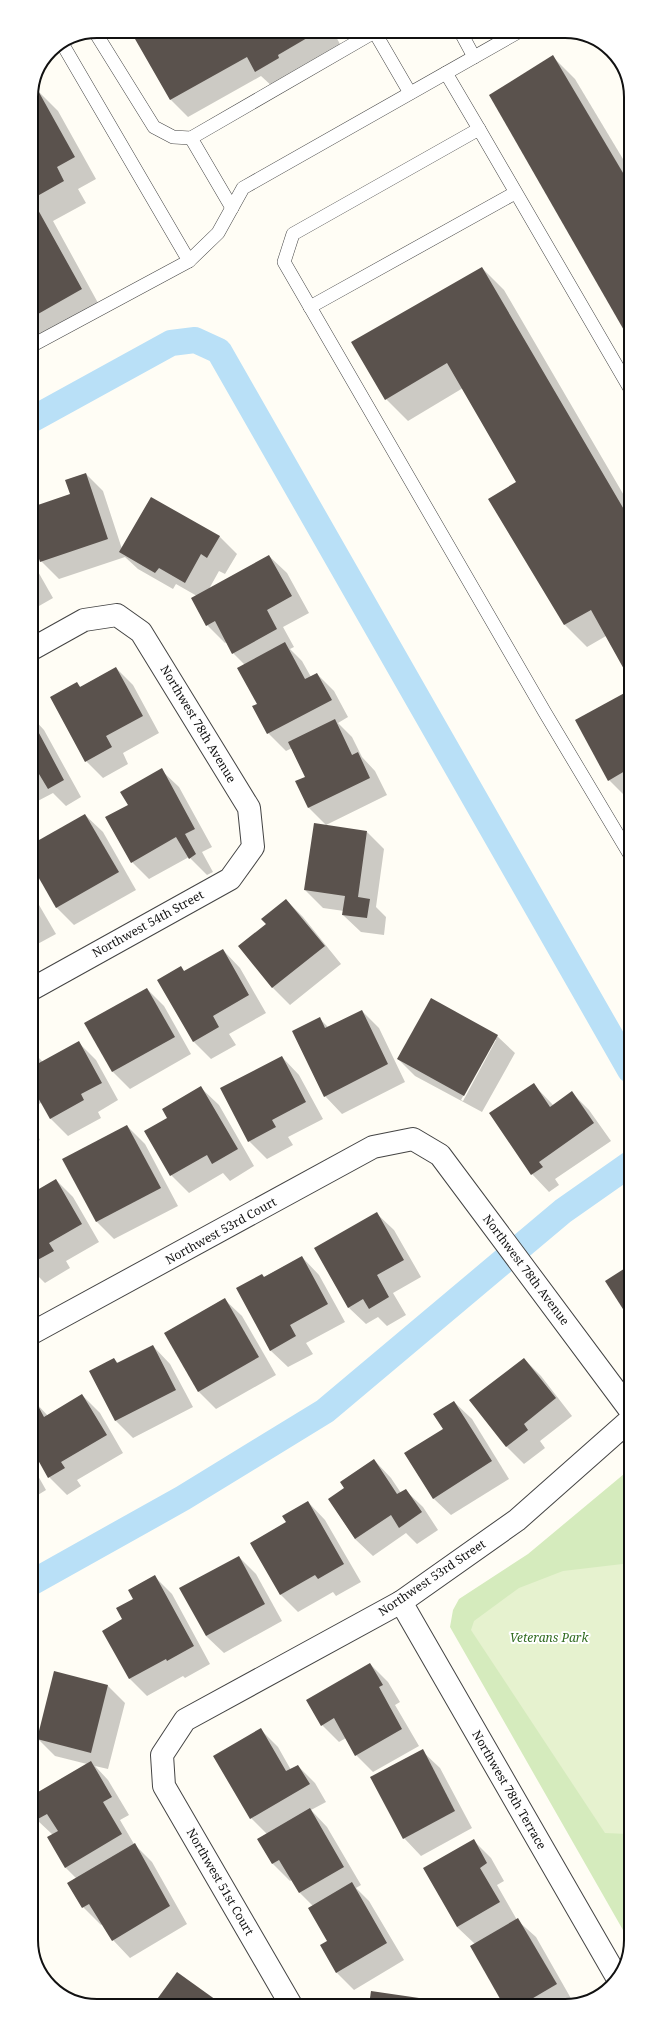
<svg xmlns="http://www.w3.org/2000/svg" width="662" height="2037" font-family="'Noto Serif',serif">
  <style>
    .green { fill: #d5ebbd }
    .pitch { fill: #e6f2cf }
    .shadow { fill: #0003; fill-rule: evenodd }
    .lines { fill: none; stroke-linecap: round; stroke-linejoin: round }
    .canal { stroke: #b9e0f7; stroke-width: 26 }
    .building { fill: #5a524d }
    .lane-casing { stroke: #444; stroke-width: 14 }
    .street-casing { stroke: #444; stroke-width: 24 }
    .lane { stroke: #fff; stroke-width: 13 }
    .street { stroke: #fff; stroke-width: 22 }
    .labels { text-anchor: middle; stroke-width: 4; stroke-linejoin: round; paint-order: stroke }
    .street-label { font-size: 12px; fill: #111; stroke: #fff }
    .park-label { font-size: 12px; font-style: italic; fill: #2f6b1f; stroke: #fff }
    .rim { fill: none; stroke: #111; stroke-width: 2 }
  </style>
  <rect width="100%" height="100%" fill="#fffdf5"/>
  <path class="green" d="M630 1469 631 1925 623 1930 450 1627 453 1610 459 1599 528 1554Z"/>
  <path class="pitch" d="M631 1563V1831L628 1834 605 1833 471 1630 474 1621 519 1588 563 1571Z"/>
  <g class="shadow">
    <path d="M135 31H333L341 46 274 88 261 76 188 117 171 100Z"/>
    <path d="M553 57 575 79 629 169V337L490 95Z"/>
    <path d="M36 89 58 111 96 179 78 189 86 203 53 221 103 312 31 352V93Z"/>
    <path d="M482 268 504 290 629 504 630 678 606 636 587 647 565 625 489 499 517 483 463 388 408 421 386 399Z"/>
    <path d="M86 474 103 491 122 549 219 536 237 554 225 574 219 571 209 589 269 556 287 573 309 613 283 627 294 647 290 649 302 661 311 677 317 674 334 691 348 717 338 723 352 737 362 757 375 771 387 795 326 825 309 808 306 777 292 748 286 751 268 733 245 665 233 653 227 642 225 643 207 625 192 598 197 596 176 584 173 589 138 569 125 557 59 579 41 561 32 533V508L71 495Z"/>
    <path d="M32 561 53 598 32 610Z"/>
    <path d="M116 668 133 685 159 733 123 753 128 764 103 778 86 761 77 684 81 687Z"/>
    <path d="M630 691V801L609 780 576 721Z"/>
    <path d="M32 717 44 730 81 797 66 806 53 793 32 804Z"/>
    <path d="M161 770 179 787 212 847 202 852 213 872 207 875 189 857 149 879 132 862 129 805Z"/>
    <path d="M85 815 103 832 136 890 74 925 57 908 32 864V845Z"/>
    <path d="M367 832 384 849 376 907 386 917 384 935 361 932 343 915 344 911 323 908 305 890Z"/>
    <path d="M32 893 56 934 32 947Z"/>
    <path d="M286 900 303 917 341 964 290 1005 273 988 240 947 267 924Z"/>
    <path d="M223 950 240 968 266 1013 229 1034 236 1045 211 1059 194 1042 185 972Z"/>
    <path d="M147 989 164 1006 191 1054 130 1089 113 1072 86 1024Z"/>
    <path d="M362 1011 379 1028 405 1082 342 1114 325 1096 319 1018 328 1027Z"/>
    <path d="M497 1036 515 1053 482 1112 415 1076 398 1059ZM494 1040H496L463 1101 461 1100Z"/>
    <path d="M79 1043 96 1060 118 1100 98 1112 101 1118 68 1136 51 1119 42 1102 39 1104 32 1097V1051L43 1062Z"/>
    <path d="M282 1057 299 1075 323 1119 288 1137 293 1145 267 1159 249 1141Z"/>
    <path d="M533 1084 553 1105 572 1093 589 1110 611 1141 555 1179 559 1185 549 1192 532 1174Z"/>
    <path d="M201 1088 219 1105 254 1166 230 1181 223 1173 189 1193 171 1175 146 1132 169 1118Z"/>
    <path d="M32 1125 40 1140 32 1144Z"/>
    <path d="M127 1126 145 1144 178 1206 114 1239 97 1222 64 1159Z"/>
    <path d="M56 1180 73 1197 99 1242 66 1261 70 1268 45 1283 32 1270V1194Z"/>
    <path d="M376 1213 394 1230 421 1277 393 1293 406 1315 387 1326 378 1317 366 1324 348 1307Z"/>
    <path d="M302 1257 319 1275 345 1322 306 1343 313 1354 288 1367 270 1350 264 1277Z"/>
    <path d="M630 1266V1318L607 1281Z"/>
    <path d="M224 1299 242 1316 276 1375 216 1409 199 1392 165 1333Z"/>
    <path d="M153 1346 170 1364 193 1407 133 1438 116 1421 90 1371 114 1359 119 1364Z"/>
    <path d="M524 1359 541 1376 572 1416 540 1441 545 1448 524 1464 507 1447 470 1400Z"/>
    <path d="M82 1395 100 1413 123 1453 77 1480 81 1486 67 1495 49 1477 33 1449V1405L36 1403 48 1416Z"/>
    <path d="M454 1402 472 1419 509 1479 451 1515 433 1498 444 1429Z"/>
    <path d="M374 1460 391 1478 401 1493 405 1490 423 1507 438 1530 417 1544 406 1533 373 1556 355 1539 329 1499 346 1488Z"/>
    <path d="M33 1467 46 1490 33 1498Z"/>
    <path d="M308 1502 325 1520 361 1582 336 1596 333 1592 298 1612 281 1595 288 1522Z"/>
    <path d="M239 1557 256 1574 282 1621 224 1653 206 1636Z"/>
    <path d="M155 1577 172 1594 210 1664 185 1678 183 1676 147 1696 130 1679 103 1631 124 1620 134 1599Z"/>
    <path d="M370 1664 388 1682 400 1702 395 1705 419 1746 373 1772 356 1755 346 1738 339 1742 322 1725Z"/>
    <path d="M55 1673 108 1686 125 1703 108 1769 95 1766 108 1780 129 1815 120 1820 134 1844 152 1862 187 1924 130 1958 113 1940 103 1924 101 1925 83 1907 69 1884 77 1879 65 1867 53 1835 37 1820 33 1813 87 1764 55 1756 38 1739Z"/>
    <path d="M261 1730 278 1747 291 1770 298 1766 315 1783 326 1802 311 1810 327 1827 361 1885 356 1888 369 1901 404 1960 354 1990 336 1972 329 1941 313 1906 300 1893 292 1880 290 1881 273 1864 258 1839 267 1834 251 1818Z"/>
    <path d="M422 1751 440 1768 472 1828 421 1856 404 1838Z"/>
    <path d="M473 1840 491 1858 504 1881 497 1885 517 1920 536 1937 573 2002 570 2004H504L471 1946 475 1944 457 1927Z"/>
    <path d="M419 1999 424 2004 370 2005Z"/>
  </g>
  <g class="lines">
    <g class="canal">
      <path d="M31 420 171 343 195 340 219 351 630 1070"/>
      <path d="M33 1582 183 1498 325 1411 563 1211 630 1164"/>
    </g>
  </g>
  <g class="building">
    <path d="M133 31H319L278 55 279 58 255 72 247 57 170 100 131 32Z"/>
    <path d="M553 55 629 183V339L489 95Z"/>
    <path d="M36 87 75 157 57 167 64 181 32 199 82 289 31 318V93Z"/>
    <path d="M482 267 629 518 630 680 591 610 564 625 488 499 516 482 447 363 385 400 351 342Z"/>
    <path d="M86 473 108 539 40 562 32 536V507L70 494 65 480Z"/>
    <path d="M151 497 220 536 207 558 201 554 185 583 159 568 155 573 119 552Z"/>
    <path d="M269 555 292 596 267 610 277 629 232 654 215 621 206 626 191 598Z"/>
    <path d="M285 642 305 679 317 673 332 700 267 734 252 706 257 704 237 668Z"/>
    <path d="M116 667 143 716 106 736 112 747 85 762 50 697 77 682 80 687Z"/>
    <path d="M630 690V768L608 781 575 720Z"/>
    <path d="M335 719 352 755 358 752 370 778 308 808 295 781 305 777 288 742Z"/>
    <path d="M32 720 64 780 48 789 39 774 32 778Z"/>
    <path d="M162 768 195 829 185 834 196 854 189 859 176 837 131 863 105 817 128 805 120 792Z"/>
    <path d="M85 814 119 872 56 908 32 866V844Z"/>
    <path d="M314 823 367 831 358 897 370 899 367 918 342 915 345 896 304 890Z"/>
    <path d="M286 899 325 946 272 988 238 946 266 924 261 919Z"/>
    <path d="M32 904 39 916 32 920Z"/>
    <path d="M223 949 249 995 213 1016 219 1027 193 1042 157 980 181 966 184 971Z"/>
    <path d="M147 988 175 1037 112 1072 84 1023Z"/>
    <path d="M431 998 498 1035 464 1096 397 1059Z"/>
    <path d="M362 1010 388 1064 324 1097 292 1031 320 1017 325 1028Z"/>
    <path d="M79 1041 102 1083 81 1094 84 1100 50 1119 32 1087V1050L39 1063Z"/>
    <path d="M282 1056 306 1102 272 1120 276 1127 248 1142 220 1088Z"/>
    <path d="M534 1083 550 1107 572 1091 594 1123 539 1162 543 1167 531 1175 489 1113Z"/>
    <path d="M201 1086 238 1149 212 1164 207 1155 170 1176 144 1131 167 1118 162 1109Z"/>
    <path d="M127 1125 161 1188 96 1222 62 1159Z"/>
    <path d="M56 1179 82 1224 49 1243 54 1251 32 1263V1193Z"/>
    <path d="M377 1212 404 1260 377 1275 389 1297 369 1309 363 1299 348 1308 314 1248Z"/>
    <path d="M302 1256 328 1304 290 1325 296 1336 270 1351 236 1288 262 1274 264 1277Z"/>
    <path d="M630 1265V1320L605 1281Z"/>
    <path d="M225 1298 259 1357 198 1392 164 1333Z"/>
    <path d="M153 1345 176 1390 115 1421 89 1371 114 1358 117 1363Z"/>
    <path d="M524 1358 556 1398 524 1424 528 1430 506 1447 469 1400Z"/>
    <path d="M82 1394 107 1435 61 1462 65 1468 48 1478 33 1451V1404L36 1402 44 1417Z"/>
    <path d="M454 1401 492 1461 433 1499 404 1453 443 1429 433 1414Z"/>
    <path d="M374 1459 397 1494 406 1489 422 1512 399 1528 391 1515 355 1539 328 1499 344 1488 340 1482Z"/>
    <path d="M308 1501 344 1564 318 1579 315 1575 280 1595 250 1543 286 1522 282 1516Z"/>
    <path d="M239 1556 265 1604 206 1636 179 1588Z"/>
    <path d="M155 1575 194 1646 167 1661 166 1659 129 1679 102 1631 122 1619 116 1608 133 1599 128 1590Z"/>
    <path d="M370 1663 383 1685 379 1687 402 1729 355 1756 334 1718 321 1726 306 1700Z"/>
    <path d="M54 1671 108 1685 91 1753 37 1739Z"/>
    <path d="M261 1728 286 1771 298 1765 310 1784 250 1819 213 1756Z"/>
    <path d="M423 1749 455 1811 403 1839 370 1777Z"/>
    <path d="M91 1761 112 1797 103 1802 122 1834 65 1868 47 1837 58 1831 47 1814 36 1820 33 1815V1795Z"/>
    <path d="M310 1808 344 1867 299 1893 279 1860 272 1864 257 1839Z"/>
    <path d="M474 1839 487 1863 480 1868 500 1902 457 1927 423 1868Z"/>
    <path d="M135 1843 170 1906 112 1941 89 1904 82 1908 67 1883Z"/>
    <path d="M352 1882 387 1943 336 1973 320 1945 327 1941 308 1908Z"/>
    <path d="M518 1918 557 1984 523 2004H503L470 1946Z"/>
    <path d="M177 1972 223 2005 152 2006Z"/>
    <path d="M371 1991 419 1998 418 2004 369 2005Z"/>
  </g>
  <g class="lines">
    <g class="lane-casing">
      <g id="lane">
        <path d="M374 31 410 93"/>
        <path d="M460 31 474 57"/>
        <path d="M95 32 154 127 173 137 191 138 376 31"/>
        <path d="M63 45 189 261"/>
        <path d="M446 73 479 129"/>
        <path d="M191 138 232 208"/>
        <path d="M310 307 515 193"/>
        <path d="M31 346 189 261 218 233 243 188 520 31"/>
        <path d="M629 387 479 129 293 234 284 262 544 711 630 855"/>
      </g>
    </g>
    <g class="street-casing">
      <g id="street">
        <path d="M32 649 84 620 117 615 141 632 249 808 253 847 230 879 32 989"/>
        <path d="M32 1333 373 1147 413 1139 440 1155 630 1410"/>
        <path d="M401 1602 618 1979"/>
        <path d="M291 2005 164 1786 162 1755 185 1720 401 1602 517 1520 630 1420"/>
      </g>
    </g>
    <use href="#lane" class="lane"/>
    <use href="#street" class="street"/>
  </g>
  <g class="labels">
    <g class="street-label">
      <text transform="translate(198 724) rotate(59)" y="4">Northwest 78th Avenue</text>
      <text transform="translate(148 924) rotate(-29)" y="4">Northwest 54th Street</text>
      <text transform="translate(221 1231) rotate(-29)" y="4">Northwest 53rd Court</text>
      <text transform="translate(526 1270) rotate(53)" y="4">Northwest 78th Avenue</text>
      <text transform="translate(432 1578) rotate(-34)" y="4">Northwest 53rd Street</text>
      <text transform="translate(509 1790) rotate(60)" y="4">Northwest 78th Terrace</text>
      <text transform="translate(220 1882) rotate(60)" y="4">Northwest 51st Court</text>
    </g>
    <g class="park-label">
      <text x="549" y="1642">Veterans Park</text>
    </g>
  </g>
  <path d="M0 0H662V2037H0ZM97 38H565A59 59 0 0 1 624 97V1940A59 59 0 0 1 565 1999H97A59 59 0 0 1 38 1940V97A59 59 0 0 1 97 38Z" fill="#fff" fill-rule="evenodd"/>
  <path class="rim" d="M97 38H565A59 59 0 0 1 624 97V1940A59 59 0 0 1 565 1999H97A59 59 0 0 1 38 1940V97A59 59 0 0 1 97 38Z"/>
</svg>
